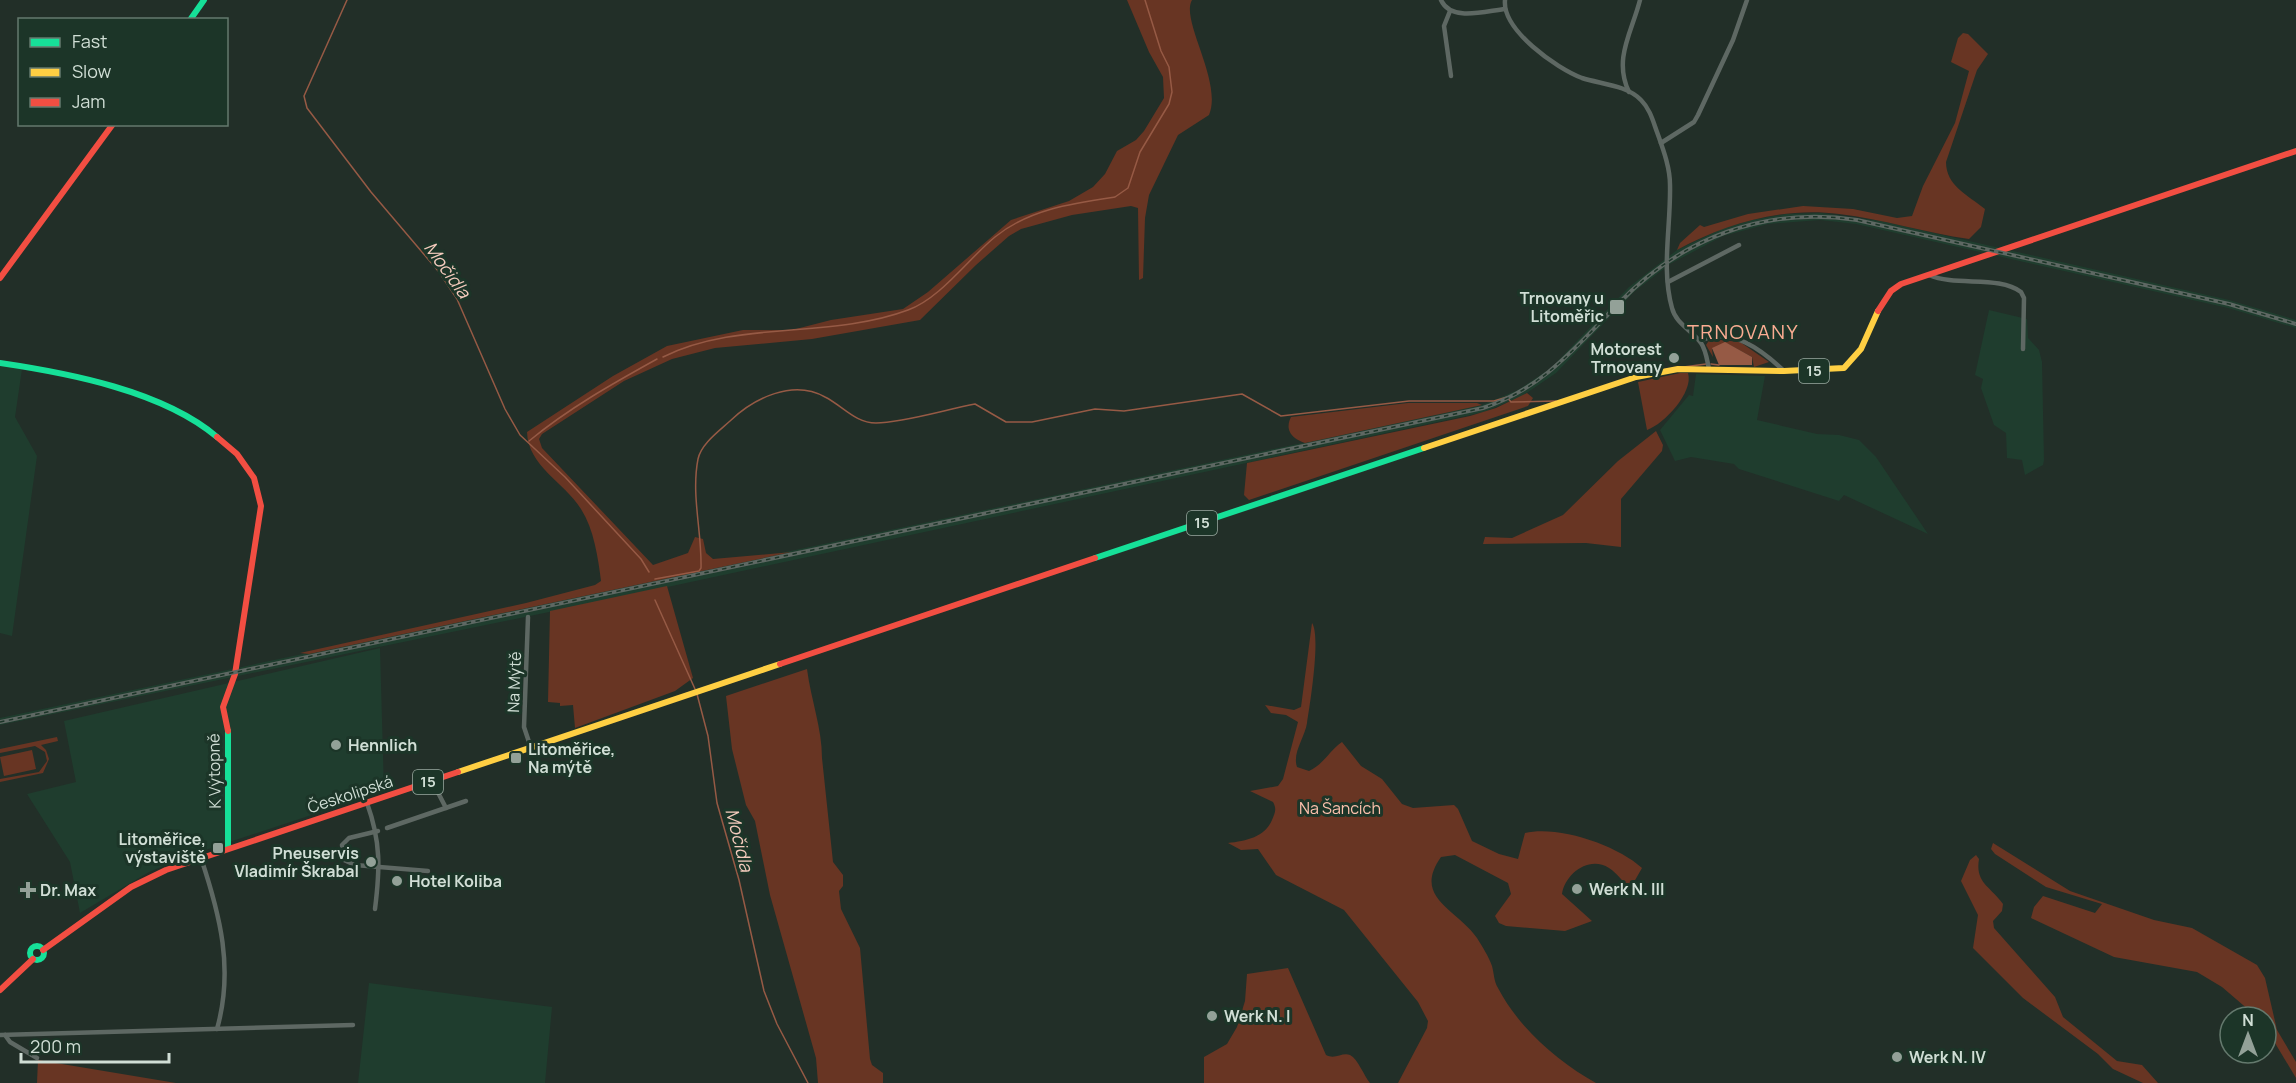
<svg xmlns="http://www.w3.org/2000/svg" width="2296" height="1083" font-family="Manrope,sans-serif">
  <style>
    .built { fill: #1f3d2e }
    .green { fill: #683523 }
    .water { fill: #965a45 }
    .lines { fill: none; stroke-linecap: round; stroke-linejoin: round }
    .stream { stroke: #965a45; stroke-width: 1.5 }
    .street { stroke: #5e6863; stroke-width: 4.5 }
    .fast { stroke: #16e098; stroke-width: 6 }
    .slow { stroke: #ffcf43; stroke-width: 6 }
    .jam { stroke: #f24e42; stroke-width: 6 }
    .rail-casing { stroke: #5e6863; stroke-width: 4 }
    .rail { stroke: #1c3528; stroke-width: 1.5; stroke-dasharray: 4.5; stroke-linecap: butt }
    .poi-dot { fill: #93a198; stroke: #1c3528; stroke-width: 2 }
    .labels { text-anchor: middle; stroke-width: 6; stroke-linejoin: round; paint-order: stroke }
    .shield { fill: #1c3528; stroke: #9aaba1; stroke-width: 1.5 }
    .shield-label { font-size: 15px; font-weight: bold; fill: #d0ded5 }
    .poi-label { font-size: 16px; font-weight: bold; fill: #d0ded5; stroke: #1c3528; text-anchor: start }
    .street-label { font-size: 16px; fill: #d0ded5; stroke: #1c3528 }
    .park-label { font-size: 16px; fill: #fdc1ad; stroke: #1c3528 }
    .water-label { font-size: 18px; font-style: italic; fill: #f4cbbd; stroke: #1c3528 }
    .quarter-label { font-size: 20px; letter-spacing: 1.5px; fill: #faac92; stroke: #1c3528 }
  </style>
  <rect width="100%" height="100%" fill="#222f28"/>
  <g class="built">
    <path d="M1821 213 1881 221 2229 300 2296 320V328L2228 308 1856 224 1820 220 1768 224 1723 236 1670 264 1634 292 1556 373 1522 396 1484 412 607 600 0 725V718L1482 405 1518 390 1551 368 1629 287 1677 250 1721 229 1752 220 1786 214Z"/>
    <path d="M1989 310 2027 319 2028 338 2039 350 2042 362 2044 460 2043 465 2025 475 2022 460 2007 458 2006 433 1994 425 1981 388 1983 379 1975 375Z"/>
    <path d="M0 365 22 369 15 417 37 456 12 636 0 633Z"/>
    <path d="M1696 374 1765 376 1757 420 1817 434 1839 435 1859 440 1876 457 1928 534 1844 495 1839 501 1739 469 1734 464 1691 457 1675 461 1660 430 1689 395 1693 396Z"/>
    <path d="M380 648 384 791 190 855 149 872 80 913 70 862 27 794 76 782 64 721Z"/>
    <path d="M369 983 552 1007 545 1083H358Z"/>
  </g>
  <g class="green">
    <path d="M1127 0H1192C1180 20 1223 82 1209 115L1178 135 1149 195 1145 218 1143 278 1139 280 1138 208 1131 206 1072 215 1021 229 1009 236 976 265 920 320 812 339 715 348 672 359 624 381 542 434 539 439 542 448 653 565 688 553 695 537 703 539 706 553 713 559 792 552 309 654 300 653 526 603 595 585 601 581C598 558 594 529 581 509 564 482 528 466 527 432L613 376 667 346 743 330H792L831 320 903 309 928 292 1011 220 1069 201 1093 187 1105 174 1117 151 1136 140 1144 131 1164 98 1163 77 1149 52Z"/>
    <path d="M1963 33 1968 34 1988 54 1977 70 1946 162C1946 186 1968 195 1985 209L1981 227 1969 239C1926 233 1883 219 1839 214 1782 207 1727 223 1677 250L1680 243 1700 225 1704 227 1748 214 1803 206 1853 209 1897 218 1912 216 1923 186 1955 123 1969 71 1951 62 1958 38Z"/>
    <path d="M1710 339 1740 342 1769 362 1754 367 1752 357 1728 344 1712 349 1713 357 1706 345Z"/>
    <path d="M1680 373H1688C1694 392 1664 424 1647 430L1638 382Z"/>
    <path d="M1527 393 1533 398 1528 406 1249 500 1244 495 1247 463 1470 416 1496 408Z"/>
    <path d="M1408 403H1477L1482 405 1305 443C1293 439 1284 431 1291 417Z"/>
    <path d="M1656 431 1663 445 1662 451 1621 499V547L1586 543 1483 544 1485 537 1512 538 1563 515 1618 461Z"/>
    <path d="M667 586 693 678 675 691 575 728 573 705 560 706V703L548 702 550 611Z"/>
    <path d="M1312 623C1321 636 1310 704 1307 723 1305 737 1292 753 1297 767L1309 771C1325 763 1329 751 1342 742L1361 766 1382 779 1402 804 1413 808 1454 805 1458 809 1472 841 1499 854 1518 859 1525 833C1558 825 1617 845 1642 868L1630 889C1623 882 1617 873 1609 868 1589 855 1565 874 1562 894L1592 921 1565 931 1506 926 1499 923 1495 916 1511 894 1508 883 1455 855 1441 857C1412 898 1457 909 1477 938 1482 946 1489 957 1492 966 1494 973 1494 982 1498 988 1519 1028 1557 1061 1596 1083H1398L1427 1028 1428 1021 1418 1002 1344 910 1276 875 1258 849 1241 850 1228 843C1246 841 1265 837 1272 820 1275 813 1277 809 1273 802L1250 791 1278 786 1283 779 1298 722 1286 715 1271 713 1265 705 1294 710 1301 707Z"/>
    <path d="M807 669C811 700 822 728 822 758L833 862 843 875V886L839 891 841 909 860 948 870 1059 872 1065 883 1073V1083H818L816 1058 770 895 755 821 746 805 732 749 726 696Z"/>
    <path d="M57 737 58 741 41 745 46 750 49 759 43 773 0 782V779L39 772 47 761 45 752 35 746 0 753V749Z"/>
    <path d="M32 750 36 769 4 776 0 757Z"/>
    <path d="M1993 843 2070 891 2154 920 2192 928 2257 965 2265 978 2277 1030 2296 1062V1078L2266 1028V1017H2257L2222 987 2197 972 2114 957 2031 918 2034 907 2043 896 2095 913 2102 904 2046 887 1995 854 1991 849Z"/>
    <path d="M1976 855 1979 859C1975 883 1990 886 2003 904L2002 911 1993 921 1994 928 2055 997 2063 1017 2117 1061 2142 1065 2158 1083H2143L2113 1069 2098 1054 2023 998 1973 948 1978 915 1961 881 1970 860Z"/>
    <path d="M1288 968 1326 1055C1335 1060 1342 1052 1350 1055 1358 1059 1364 1076 1370 1083H1204V1057L1227 1044 1237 1027 1245 1001 1247 974Z"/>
    <path d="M38 1060 176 1083H37Z"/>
  </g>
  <path class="water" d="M1725 342 1752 357V365H1719L1712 348Z"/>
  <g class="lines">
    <g class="stream">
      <path d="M347 0 304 96 307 108 371 192 439 272 457 299 505 409 520 435 565 477 641 559 649 572"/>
      <path d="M663 357C736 320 831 339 908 310 940 299 969 258 995 237 1029 209 1074 203 1115 197L1128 188 1140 152 1169 104 1172 92 1169 67 1161 51 1145 0"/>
      <path d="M1711 364 1719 365"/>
      <path d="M1646 372 1706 364"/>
      <path d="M529 441C569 408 612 384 657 359"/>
      <path d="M655 579 699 571 701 568C702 532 691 495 698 459 701 444 719 431 730 421 754 398 793 379 825 397 843 406 855 423 876 423 902 423 948 409 975 404L1006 422H1032L1095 409 1124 411 1242 394 1281 416 1409 401H1494L1507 397 1511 402 1556 401"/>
      <path d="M655 600 695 689"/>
      <path d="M697 694 708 736 717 803 739 880 764 991 777 1024 808 1083"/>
    </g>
    <g class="street">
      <path d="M1441 0C1451 22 1485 11 1505 9"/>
      <path d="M1505 0C1502 30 1556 68 1582 78 1600 84 1627 85 1641 100 1650 109 1653 121 1657 132 1663 149 1670 167 1670 185 1671 226 1661 269 1672 308 1676 324 1692 330 1701 343 1706 350 1707 360 1709 369"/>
      <path d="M1450 11 1444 26 1451 76"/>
      <path d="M1629 92C1613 59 1632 32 1640 0"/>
      <path d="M1661 143 1694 122 1698 115 1733 40 1747 0"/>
      <path d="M1929 275C1956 287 1999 275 2021 292L2024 298 2023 349"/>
      <path d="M1668 282 1739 245"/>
      <path d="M1700 341C1731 326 1762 350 1784 371"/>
      <path d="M528 617 524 727 531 748"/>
      <path d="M432 781 446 808"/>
      <path d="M367 803C381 842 380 869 375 909"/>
      <path d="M387 828 466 801"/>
      <path d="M378 831 349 838 342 845 344 860 355 865 428 871"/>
      <path d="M201 858C220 915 234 969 217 1029"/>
      <path d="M0 1035 353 1025"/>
      <path d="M5 1035 10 1042 37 1058"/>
    </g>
    <g class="fast">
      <path d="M190 20 204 0"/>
      <path d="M0 363C68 373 163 391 217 437"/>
      <path d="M1095 558 1424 448"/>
      <path d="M228 848V731"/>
      <circle cx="37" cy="953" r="7"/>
    </g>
    <g class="slow">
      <path d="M1424 448 1636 377 1678 369 1784 371 1844 368 1861 349 1878 311"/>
      <path d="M458 772 780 664"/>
    </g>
    <g class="jam">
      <path d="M0 278 113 124"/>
      <path d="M1878 311 1891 291 1901 284 2296 151"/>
      <path d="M217 437 237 454 254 478 261 506 235 674 223 707 228 731"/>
      <path d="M780 664 1095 558"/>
      <path d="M43 950 131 887 166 870 458 772"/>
      <path d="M0 990 33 959"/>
    </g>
    <g class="rail-casing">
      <path id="rail" d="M0 722 1483 408C1542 389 1576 347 1618 304 1681 238 1765 206 1857 220L2229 304 2296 324"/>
    </g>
    <use href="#rail" class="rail"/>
  </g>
  <g class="poi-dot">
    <rect x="1609" y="299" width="16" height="16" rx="3"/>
    <circle cx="1674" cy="358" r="6"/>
    <circle cx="336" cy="745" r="6"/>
    <rect x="510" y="752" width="12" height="12" rx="3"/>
    <rect x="212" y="842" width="12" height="12" rx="3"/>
    <circle cx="371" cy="862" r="6"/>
    <circle cx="397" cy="881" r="6"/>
    <circle cx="1577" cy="889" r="6"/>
    <path d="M25 881h6v6h6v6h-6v6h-6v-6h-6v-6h6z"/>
    <circle cx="1212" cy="1016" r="6"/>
    <circle cx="1897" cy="1057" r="6"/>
  </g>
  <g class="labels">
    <g class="shield">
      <rect x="1799" y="359" width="30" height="24" rx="4.5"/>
      <rect x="1187" y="511" width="30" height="24" rx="4.5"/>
      <rect x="413" y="770" width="30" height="24" rx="4.5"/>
    </g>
    <g class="shield-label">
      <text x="1814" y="376">15</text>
      <text x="1202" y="528">15</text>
      <text x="428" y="787">15</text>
    </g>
    <g class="poi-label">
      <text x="1604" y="304" text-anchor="end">Trnovany u<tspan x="1604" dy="18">Litoměřic</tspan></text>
      <text x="1662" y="355" text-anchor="end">Motorest<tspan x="1662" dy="18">Trnovany</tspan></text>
      <text x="348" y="751">Hennlich</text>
      <text x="528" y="755">Litoměřice,<tspan x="528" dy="18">Na mýtě</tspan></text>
      <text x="206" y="845" text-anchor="end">Litoměřice,<tspan x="206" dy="18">výstaviště</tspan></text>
      <text x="359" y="859" text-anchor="end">Pneuservis<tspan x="359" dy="18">Vladimír Škrabal</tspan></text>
      <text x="409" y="887">Hotel Koliba</text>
      <text x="1589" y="895">Werk N. III</text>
      <text x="40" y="896">Dr. Max</text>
      <text x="1224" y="1022">Werk N. I</text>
      <text x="1909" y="1063">Werk N. IV</text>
    </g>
    <g class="street-label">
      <text transform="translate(514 682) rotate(-88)" y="6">Na Mýtě</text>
      <text transform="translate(214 771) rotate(-91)" y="6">K Výtopně</text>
      <text transform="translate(350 794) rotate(-18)" y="6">Českolipská</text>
    </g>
    <g class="park-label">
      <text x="1340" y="814">Na Šancích</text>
    </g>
    <g class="water-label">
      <text transform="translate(447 270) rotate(54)" y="6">Močidla</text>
      <text transform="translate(739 840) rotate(76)" y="6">Močidla</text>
    </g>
    <g class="quarter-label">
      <text x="1743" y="339">TRNOVANY</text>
    </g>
  </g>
  <rect x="18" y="18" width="210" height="108" fill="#1c3528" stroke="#64796d" stroke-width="1.5"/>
  <rect x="30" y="38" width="30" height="9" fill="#16e098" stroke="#64796d" stroke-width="1.5"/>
  <text x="72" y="48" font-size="18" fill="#d0ded5">Fast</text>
  <rect x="30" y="68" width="30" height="9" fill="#ffcf43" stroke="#64796d" stroke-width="1.5"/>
  <text x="72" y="78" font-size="18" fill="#d0ded5">Slow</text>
  <rect x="30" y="98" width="30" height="9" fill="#f24e42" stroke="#64796d" stroke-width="1.5"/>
  <text x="72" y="108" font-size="18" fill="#d0ded5">Jam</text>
  <g transform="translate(2248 1035)"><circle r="28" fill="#1c3528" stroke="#64796d" stroke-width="1.5"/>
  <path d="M0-4.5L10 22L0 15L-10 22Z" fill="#93a198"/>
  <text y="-9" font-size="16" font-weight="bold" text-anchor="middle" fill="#d0ded5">N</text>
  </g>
  <path d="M21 1053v9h148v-9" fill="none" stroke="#d0ded5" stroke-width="3"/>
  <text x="30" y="1053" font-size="18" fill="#d0ded5" stroke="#1c3528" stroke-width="4.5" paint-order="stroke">200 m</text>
</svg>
